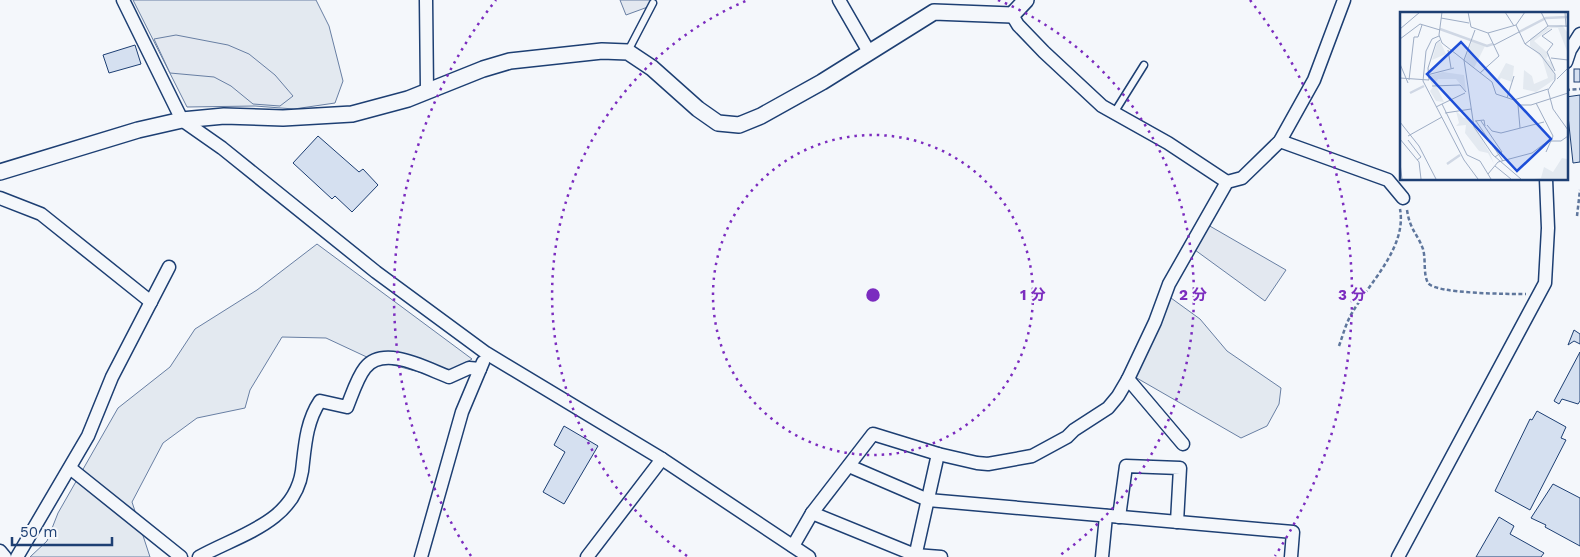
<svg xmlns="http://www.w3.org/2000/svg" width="1580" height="557" font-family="'Work Sans','Noto Sans JP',sans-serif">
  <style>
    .green { fill: #e3e9f0; stroke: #687fa3 }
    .parking { fill: #e3e8f0; stroke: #687fa3 }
    .building { fill: #d5e0f0; stroke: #1d3f73 }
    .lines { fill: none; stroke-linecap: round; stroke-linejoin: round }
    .service-casing { stroke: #1d3f73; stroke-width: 9 }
    .minor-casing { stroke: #1d3f73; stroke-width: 15 }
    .tertiary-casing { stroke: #1d3f73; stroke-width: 18 }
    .path { stroke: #5e769c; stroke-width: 2.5; stroke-dasharray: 4 2.5; stroke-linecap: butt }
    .service { stroke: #f4f7fb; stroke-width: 6 }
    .minor { stroke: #f4f7fb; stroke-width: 12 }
    .tertiary { stroke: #f4f7fb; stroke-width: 15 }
    .ring { fill: none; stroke: #7b2cbf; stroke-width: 2.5; stroke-dasharray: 2.5 5 }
    .inset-river { fill: none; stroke: #cfd7e4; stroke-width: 2.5 }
    .inset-road { fill: none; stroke: #9eadc5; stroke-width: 1 }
    .view { fill: #1d4ed8; fill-opacity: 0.15; stroke: #1d4ed8; stroke-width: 2.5 }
    .inset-edge { fill: none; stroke: #1d3f73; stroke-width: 2.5 }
    .centre { fill: #7b2cbf; stroke: #f4f7fb; stroke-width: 2.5 }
    .ring-label { font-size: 15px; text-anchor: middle; font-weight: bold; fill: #7b2cbf; stroke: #f4f7fb; stroke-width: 4; stroke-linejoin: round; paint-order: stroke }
  </style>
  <rect width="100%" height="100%" fill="#f4f7fb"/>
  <g class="green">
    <path d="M133 0H316L329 26 343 81 335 103 294 109 255 106 187 107Z"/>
    <path d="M317 244 472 359 441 378 371 359 326 338 282 337 250 390 245 408 197 418 163 443 132 502 150 557H30L47 541 58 513 118 408 170 367 195 329 257 290Z"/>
    <path d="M1171 298 1200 319 1227 351 1281 388 1279 404 1267 426 1241 438 1135 377Z"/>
  </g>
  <g class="parking">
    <path d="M620 0H655L656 4 626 15Z"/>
    <path d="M176 35 228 45 249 54 275 75 293 96 280 106 253 104 231 86 214 77 170 73 154 39Z"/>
    <path d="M1208 225 1286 270 1265 301 1195 250Z"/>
  </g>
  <g class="building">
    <path d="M135 45 141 64 109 73 103 55Z"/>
    <rect x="1574" y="69" width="6" height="13"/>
    <path d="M1580 95V162L1573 163 1566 97Z"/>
    <path d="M318 136 359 172 363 169 378 185 352 212 335 196 332 199 293 163Z"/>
    <path d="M1574 330 1580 334V344L1574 341 1568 345Z"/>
    <path d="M1580 352V401L1578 404 1562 399 1559 404 1554 401Z"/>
    <path d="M1537 411 1566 427 1561 438 1566 440 1530 510 1495 491 1530 419 1532 420Z"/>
    <path d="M564 426 598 446 564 504 543 492 565 452 554 445Z"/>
    <path d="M1553 484 1580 498V546L1545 527 1546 525 1531 518Z"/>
    <path d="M1499 517 1514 526 1510 534 1544 553 1541 557H1476Z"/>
  </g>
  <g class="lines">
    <g class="service-casing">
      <g id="service">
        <path d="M628 51 653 3"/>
        <path d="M1114 113 1144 65"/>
      </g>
    </g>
    <g class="minor-casing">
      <g id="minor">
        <path d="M123 0 182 120 222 148 376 272 486 353 662 459 809 557"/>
        <path d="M426 0 427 90"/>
        <path d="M839 0 869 52"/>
        <path d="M1012 15 1018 25 1044 52 1102 106 1168 143 1227 182"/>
        <path d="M1566 62 1570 50 1580 34"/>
        <path d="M1280 141 1388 180 1403 198"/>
        <path d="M0 198 41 214 151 302"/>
        <path d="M1128 379 1183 444"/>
        <path d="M938 454 977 463 988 464 1032 456 1067 437 1074 430 1108 408 1118 396 1128 379 1155 322 1169 284 1227 182 1242 178 1280 141 1314 80 1344 0"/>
        <path d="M849 466 928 500 1293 532 1291 557"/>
        <path d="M70 468 181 557"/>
        <path d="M812 513 915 555 941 557"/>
        <path d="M1119 517 1126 466 1180 468 1177 522"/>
        <path d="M793 546 812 513 873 434 938 454 915 557"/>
        <path d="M0 551 5 557"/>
        <path d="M17 557 88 436 112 377 169 267"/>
        <path d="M199 557C238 535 294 523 302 471 305 446 306 422 320 401L347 407C352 395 357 378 365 368 384 344 427 369 449 377L469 368 480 369"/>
        <path d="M421 557 462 412 483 362"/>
        <path d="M587 557 662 459"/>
        <path d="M1102 557 1106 516"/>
        <path d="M1398 557 1545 283 1548 228 1546 179"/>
      </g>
    </g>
    <g class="tertiary-casing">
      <path id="tertiary" d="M0 172 138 130 182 120 224 116 283 118 352 114 408 99 483 69 510 61 602 51 628 52 652 68 698 109 718 123 739 125 761 116 822 82 934 12 1012 15 1026 0"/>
    </g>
    <g class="path">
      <path d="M1566 90 1580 89"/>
      <path d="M1407 210C1410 230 1417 233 1423 249 1426 259 1423 274 1428 283 1435 294 1511 294 1526 294"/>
      <path d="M1577 216 1580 190"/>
      <path d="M1339 346C1343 335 1346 323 1352 313 1370 282 1407 247 1400 209"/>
    </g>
    <use href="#service" class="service"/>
    <use href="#minor" class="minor"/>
    <use href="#tertiary" class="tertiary"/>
  </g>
  <g class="ring">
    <circle cx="873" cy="295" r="160"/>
    <path d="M687 556A320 320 0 0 1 748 0M998 0A320 320 0 0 1 1059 556"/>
    <path d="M471 556A479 479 0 0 1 496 0M1250 0A479 479 0 0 1 1275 556"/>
  </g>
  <g transform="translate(1400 12)">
    <rect width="168" height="168" fill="#f4f7fb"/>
    <path d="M162 13 167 20V39L158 16H151L134 29 149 42 146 47 152 51 155 67 136 80 123 77 124 58 132 64 134 72 148 66 142 46 130 34V27L146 16ZM40 29 46 42 32 48 37 31ZM72 29 85 34 74 56 65 48ZM106 51 114 54 112 70 101 66 98 70 96 69ZM43 60 64 63 66 79 56 67H38L35 71 44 90 36 89 30 79 33 75 28 64ZM56 99 64 106 68 105 90 141 94 152 88 141 79 139 65 121 66 113 56 114 59 111ZM162 146 167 147V167H134L141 166 144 155 153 160Z" fill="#e3e9f0"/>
    <path class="inset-river" d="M40 17 87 34 93 32M119 20 146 6 168 5M10 81 24 74M47 152 60 143"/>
    <path class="inset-road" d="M42 0 39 23 42 31 92 70 96 82 114 88 118 93H131L168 81M68 0 71 15 88 21 116 13 125 0M105 0 114 14M141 0 148 14H168M165 0 166 15M41 6 69 11M116 13 125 32 148 14M0 17 20 0M152 17 142 24 153 32 147 40 155 59M75 18 64 48 74 115 93 143 121 167M39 24 32 27 26 39 23 69 64 148 78 167M0 27 20 12 40 18M125 32 140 42 155 62V68L148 78 153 97 168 118M94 33 119 20M48 38 51 56M151 46 168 48M0 52 8 71M80 61 99 44 88 21M27 63 54 56M0 66 29 68 28 56 36 31 40 28M157 67 168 56M9 68 14 25H18L22 13M32 74 60 73 66 80M107 86 114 64M114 88 148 77M136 91 153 124 146 140M42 92 65 81M118 93 120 116M36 95 42 92 67 143 80 149 91 167M45 101 71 97M75 109 84 108 85 114M76 109 103 149M81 109 102 140 95 145M0 110 19 134 36 167M87 113 92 119 101 121 144 110M8 124 42 105M0 127 19 150 21 167M8 128 21 145 17 148M0 151 2 167M95 154 111 167M88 162 98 150 132 141 148 129H161L168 124"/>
    <path class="view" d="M61 30 151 127 117 159 27 62Z"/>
    <rect width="168" height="168" class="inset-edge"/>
  </g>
  <circle cx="873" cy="295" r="8" class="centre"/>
  <g class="ring-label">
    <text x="1033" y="300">1 分</text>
    <text x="1193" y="300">2 分</text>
    <text x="1352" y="300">3 分</text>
  </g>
  <path d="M12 537v8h100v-8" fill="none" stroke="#1d3f73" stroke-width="2.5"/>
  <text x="20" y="537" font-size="15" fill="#1d3f73" stroke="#f4f7fb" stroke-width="4" paint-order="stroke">50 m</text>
</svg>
